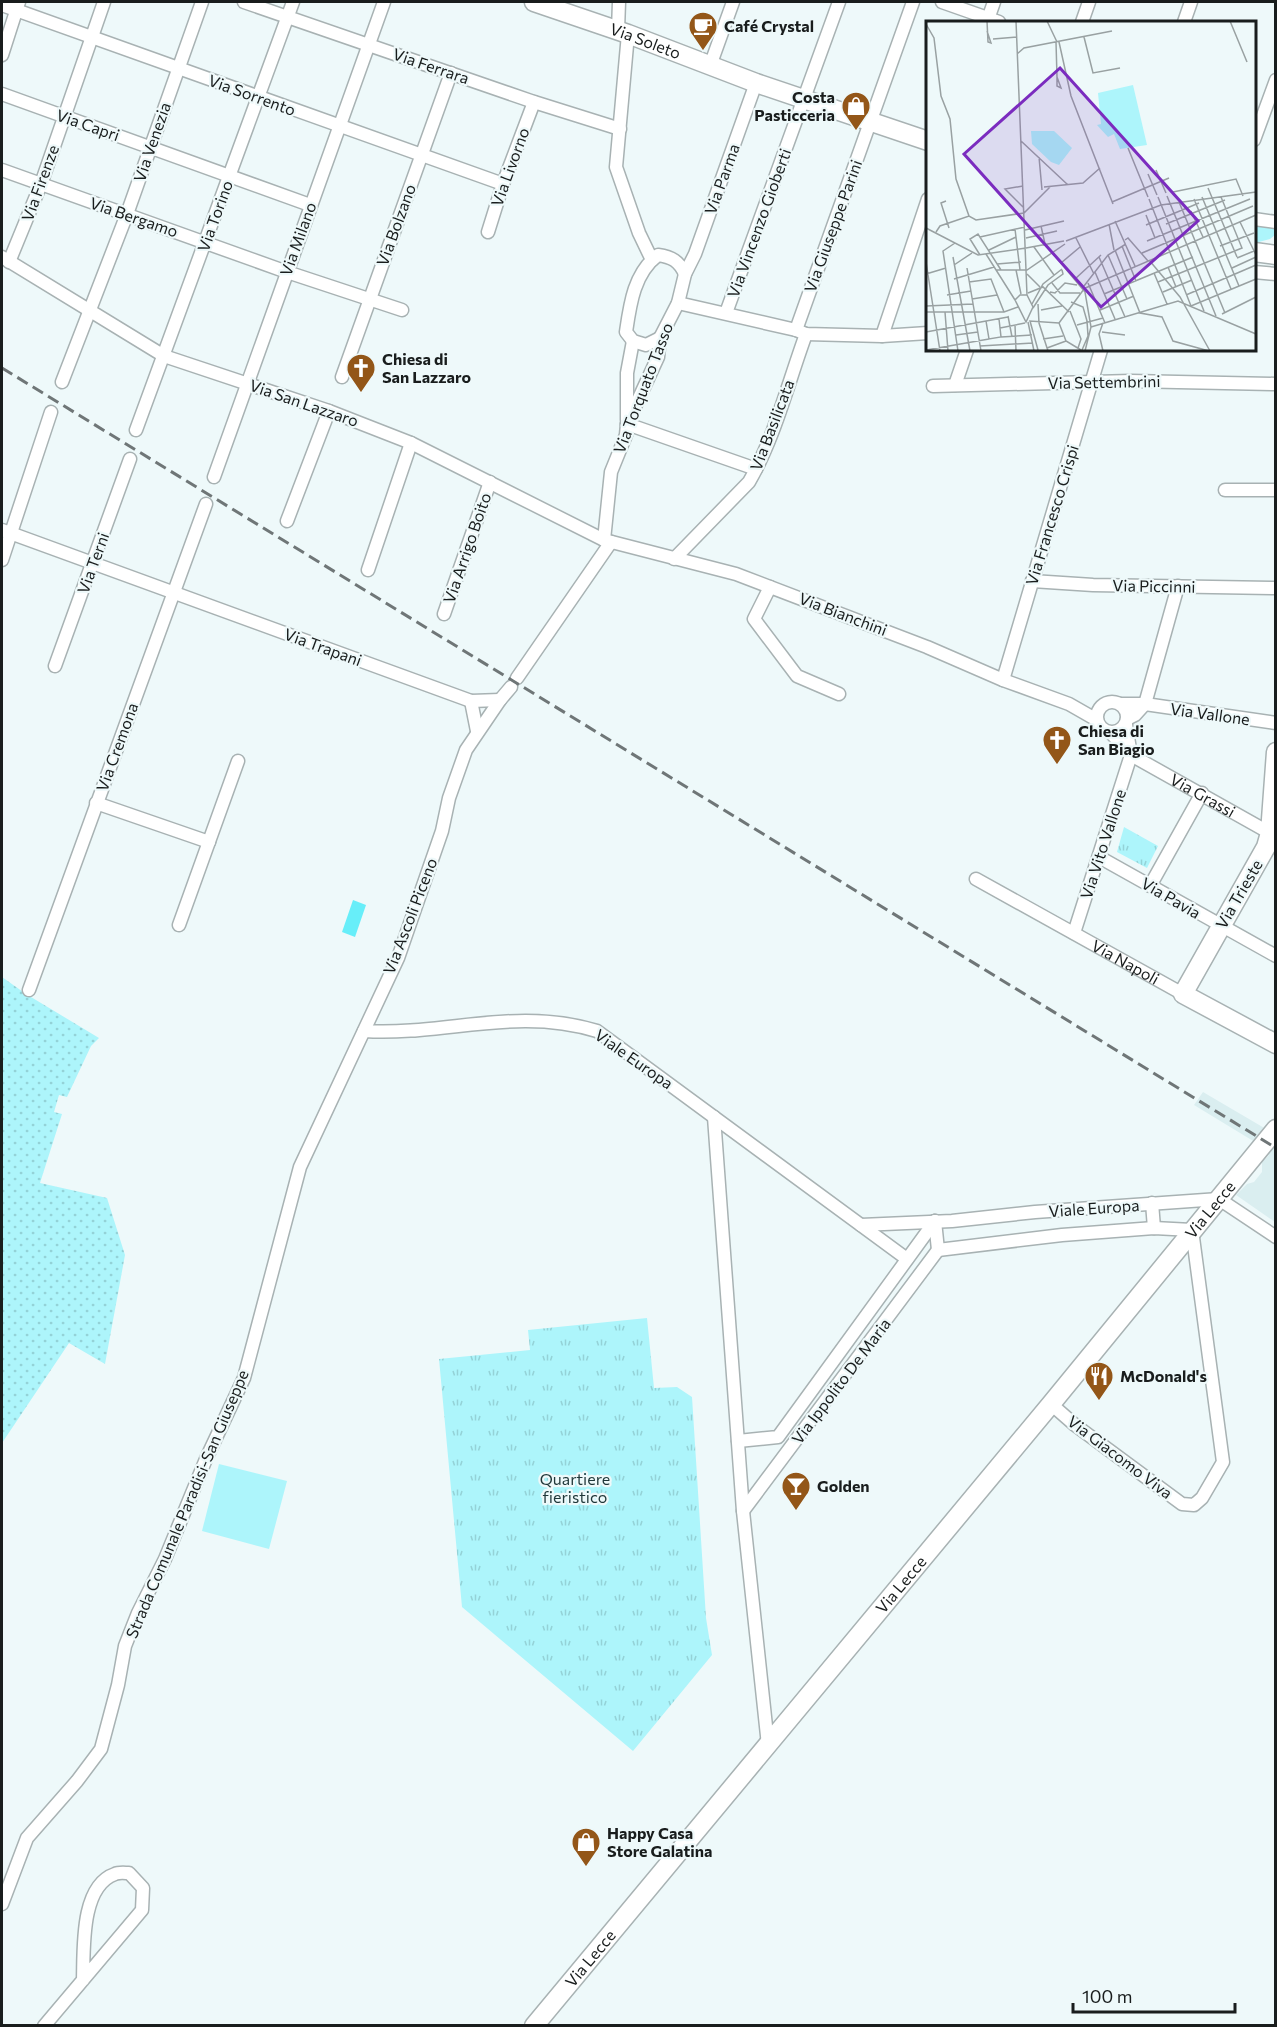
<svg xmlns="http://www.w3.org/2000/svg" width="1277" height="2027" font-family="Commissioner,sans-serif">
  <style>
    .built { fill: #daeef0 }
    .grass { fill: url(#grass-dots) }
    .park { fill: url(#park-tufts) }
    .garden { fill: #adf5fb }
    .water { fill: #67eef9 }
    .lines { fill: none; stroke-linecap: round; stroke-linejoin: round }
    .street-casing { stroke: #a8b2b3; stroke-width: 15 }
    .secondary-casing { stroke: #a8b2b3; stroke-width: 21 }
    .street { stroke: #fff; stroke-width: 12 }
    .secondary { stroke: #fff; stroke-width: 18 }
    .rail { stroke: #6f7677; stroke-width: 3; stroke-dasharray: 12 6; stroke-linecap: butt }
    .labels { text-anchor: middle; stroke-width: 4.5; stroke-linejoin: round; paint-order: stroke }
    .poi-label { font-size: 16px; font-weight: bold; fill: #191d1d; stroke: #eef9fa; text-anchor: start }
    .street-label { font-size: 16px; fill: #191d1d; stroke: #eef9fa }
    .park-label { font-size: 16px; fill: #1f3739; stroke: #eef9fa }
    .inset-road { fill: none; stroke: #99a1a2; stroke-width: 1.5 }
    .view { fill: #7b2cbf; fill-opacity: 0.15; stroke: #7b2cbf; stroke-width: 3 }
    .inset-edge { fill: none; stroke: #191d1d; stroke-width: 3 }
  </style>
  <defs>
    <pattern id="grass-dots" width="8" height="8" patternUnits="userSpaceOnUse" patternTransform="scale(1.5)"><rect width="8" height="8" fill="#adf5fb"/><path d="M2 2h.1M6 6h.1" fill="none" stroke="#94d2d7" stroke-width="1.8" stroke-linecap="round"/></pattern>
    <pattern id="park-tufts" width="24" height="20" patternUnits="userSpaceOnUse" patternTransform="scale(1.5)"><rect width="24" height="20" fill="#adf5fb"/><path d="M3 7l-1-3M5 7V3M7 7l1-3M15 17l-1-3M17 17v-4M19 17l1-3" fill="none" stroke="#94d2d7"/></pattern>
  </defs>
  <rect width="100%" height="100%" fill="#eef9fa"/>
  <path class="built" d="M1203 1092 1266 1129 1275 1139V1222L1236 1195 1247 1184 1254 1182 1262 1172V1162L1269 1155 1268 1150 1194 1105Z"/>
  <path class="grass" d="M2 977 26 994 99 1038 91 1046 67 1097 59 1095 54 1112 62 1114 40 1183 107 1198 125 1255 105 1364 69 1343 2 1443Z"/>
  <g class="park">
    <path d="M1255 225 1275 228V235L1270 239 1255 243Z"/>
    <path d="M1124 827 1158 846 1147 868 1117 852Z"/>
    <path d="M647 1318 654 1388 677 1387 692 1397 706 1618 712 1655 633 1751 462 1607 439 1359 530 1350 528 1330Z"/>
  </g>
  <path class="garden" d="M219 1464 287 1481 269 1549 202 1531Z"/>
  <path class="water" d="M353 900 366 905 355 937 342 932Z"/>
  <g class="lines">
    <g class="street-casing">
      <g id="street">
        <path d="M244 2 534 102 620 129"/>
        <path d="M942 2 999 22"/>
        <path d="M2 5 503 184"/>
        <path d="M987 22 994 2"/>
        <path d="M1082 22 1089 2"/>
        <path d="M1184 22 1191 2"/>
        <path d="M618 30 619 2"/>
        <path d="M628 34 616 167 639 233 652 260"/>
        <path d="M2 55 19 2"/>
        <path d="M710 66 733 2"/>
        <path d="M2 94 310 205"/>
        <path d="M1254 140 1276 80"/>
        <path d="M2 170 287 272 402 310"/>
        <path d="M1254 219 1276 222"/>
        <path d="M488 232 503 184 534 102"/>
        <path d="M2 257 164 356 329 411 411 443 604 540 736 574 927 647 1003 680 1069 704 1097 720"/>
        <path d="M9 262 41 184 104 2"/>
        <path d="M1254 272 1276 274"/>
        <path d="M678 303 796 330 806 334 882 336 928 333"/>
        <path d="M726 313 839 2"/>
        <path d="M796 330 913 2"/>
        <path d="M882 336 928 199"/>
        <path d="M660 338 646 345 633 341 626 332C630 304 634 273 658 255 672 257 679 261 685 274"/>
        <path d="M342 377 451 73"/>
        <path d="M62 382 127 214 202 2"/>
        <path d="M955 385 967 350"/>
        <path d="M933 386 1131 381 1276 384"/>
        <path d="M627 420V373L633 341"/>
        <path d="M627 424 756 469"/>
        <path d="M136 430 293 2"/>
        <path d="M214 477 384 2"/>
        <path d="M1225 490H1276"/>
        <path d="M287 521 329 411"/>
        <path d="M2 530 471 701 500 700"/>
        <path d="M604 540 611 472 626 435 627 424 658 357 660 338 678 303 685 274 695 254 756 83"/>
        <path d="M674 559 749 482C775 437 788 383 806 334"/>
        <path d="M2 560 51 412"/>
        <path d="M368 570 411 443"/>
        <path d="M1032 581 1093 585 1276 588"/>
        <path d="M770 587 754 619 797 676 839 694"/>
        <path d="M444 614 490 482"/>
        <path d="M55 666 130 459"/>
        <path d="M517 678 611 542"/>
        <path d="M1003 680 1101 350"/>
        <path d="M471 701 477 731"/>
        <circle cx="1112" cy="717" r="15"/>
        <path d="M1120 704H1145L1276 723"/>
        <path d="M1127 719 1135 715 1145 704 1178 586"/>
        <path id="s1" d="M1111 733 1131 755 1270 833"/>
        <path d="M96 803 209 842"/>
        <path d="M1099 857 1276 956"/>
        <path id="s2" d="M976 879 1183 994"/>
        <path d="M1150 886 1202 793"/>
        <path d="M179 925 238 761"/>
        <path d="M1074 933 1131 755 1126 725"/>
        <path d="M29 990 206 504"/>
        <path d="M364 1031C445 1036 516 1006 597 1031L907 1259"/>
        <path d="M714 1117 743 1511 768 1745"/>
        <path d="M1152 1203 1154 1228"/>
        <path d="M935 1221 938 1250"/>
        <path d="M861 1225 952 1221 1035 1212 1219 1199 1276 1237"/>
        <path d="M938 1250 1062 1235 1154 1228 1192 1230 1223 1462 1202 1498 1194 1505 1182 1504 1075 1425 1051 1404"/>
        <path d="M738 1441 778 1437 935 1221"/>
        <path d="M743 1511 938 1250"/>
        <path d="M2 1904 27 1838 77 1781 101 1749 118 1685 125 1646 138 1613 165 1559 206 1459 244 1378 300 1167 398 958 442 831 449 798 466 750 500 700 511 687"/>
        <path d="M44 2026 142 1910 143 1888 129 1873C125 1873 119 1872 115 1874 80 1886 84 1950 83 1980"/>
      </g>
    </g>
    <g class="secondary-casing">
      <g id="secondary">
        <path id="s3" d="M534 2 628 34 756 83 928 141"/>
        <path d="M1254 252 1276 255"/>
        <path d="M1276 752 1270 833 1266 847 1183 994 1276 1044"/>
        <path id="s4" d="M534 2026 1051 1404 1276 1129"/>
      </g>
    </g>
    <use href="#street" class="street"/>
    <use href="#secondary" class="secondary"/>
    <path class="rail" d="M2 368 1276 1148"/>
  </g>
  <defs>
    <g id="cafe-pin" transform="scale(1.5)"><path d="M0 17L-7.5 6A9.5 9.5 0 1 1 7.5 6Z" fill="#935618" stroke="#eef9fa"/><path d="M-5.5-4.5H6V0H3Q3 3.5 0 3.5H-2.5Q-5.5 3.5-5.5 0ZM3-3.2v2h1.7v-2ZM-6 4.5H4V6H-6Z" fill="#fff"/></g>
    <g id="shop-pin" transform="scale(1.5)"><path d="M0 17L-7.5 6A9.5 9.5 0 1 1 7.5 6Z" fill="#935618" stroke="#eef9fa"/><path d="M-5-2.5h2.3a2.7 3.5 0 0 1 5.4 0H5L5.5 6h-11ZM-1.5-2.5h3a1.5 2.3 0 0 0-3 0Z" fill="#fff"/></g>
    <g id="church-pin" transform="scale(1.5)"><path d="M0 17L-7.5 6A9.5 9.5 0 1 1 7.5 6Z" fill="#935618" stroke="#eef9fa"/><path d="M-1.2-6h2.4v3.5h3.3v2.4h-3.3V6h-2.4V-.1h-3.3v-2.4h3.3Z" fill="#fff"/></g>
    <g id="restaurant-pin" transform="scale(1.5)"><path d="M0 17L-7.5 6A9.5 9.5 0 1 1 7.5 6Z" fill="#935618" stroke="#eef9fa"/><path d="M-5-6h1v4h1v-4h1v4h1v-4h1v5L-1.5 .5V6h-2V.5L-5-1ZM5-6V6H3V1.5H1.5Q1.5-4 5-6Z" fill="#fff"/></g>
    <g id="bar-pin" transform="scale(1.5)"><path d="M0 17L-7.5 6A9.5 9.5 0 1 1 7.5 6Z" fill="#935618" stroke="#eef9fa"/><path d="M-6-5H6L.8 .8V4.5H3.5V6h-7V4.5H-.8V.8Z" fill="#fff"/></g>
  </defs>
  <g fill-rule="evenodd">
    <use href="#cafe-pin" x="703" y="26"/>
    <use href="#shop-pin" x="856" y="106"/>
    <use href="#church-pin" x="361" y="368"/>
    <use href="#church-pin" x="1057" y="740"/>
    <use href="#restaurant-pin" x="1099" y="1376"/>
    <use href="#bar-pin" x="796" y="1486"/>
    <use href="#shop-pin" x="586" y="1842"/>
  </g>
  <g class="labels">
    <g class="poi-label">
      <text x="724" y="32">Café Crystal</text>
      <text x="835" y="103" text-anchor="end">Costa<tspan x="835" dy="18">Pasticceria</tspan></text>
      <text x="382" y="365">Chiesa di<tspan x="382" dy="18">San Lazzaro</tspan></text>
      <text x="1078" y="737">Chiesa di<tspan x="1078" dy="18">San Biagio</tspan></text>
      <text x="1120" y="1382">McDonald's</text>
      <text x="817" y="1492">Golden</text>
      <text x="607" y="1839">Happy Casa<tspan x="607" dy="18">Store Galatina</tspan></text>
    </g>
    <g class="street-label">
      <text dy="6" stroke="none"><textPath href="#s3" startOffset="118">Via Soleto</textPath></text>
      <text transform="translate(431 66) rotate(19)" y="6">Via Ferrara</text>
      <text transform="translate(252 95) rotate(20)" y="6">Via Sorrento</text>
      <text transform="translate(88 125) rotate(19)" y="6">Via Capri</text>
      <text transform="translate(152 142) rotate(-71)" y="6">Via Venezia</text>
      <text transform="translate(510 167) rotate(-70)" y="6">Via Livorno</text>
      <text transform="translate(722 179) rotate(-70)" y="6">Via Parma</text>
      <text transform="translate(40 183) rotate(-70)" y="6">Via Firenze</text>
      <text transform="translate(215 216) rotate(-70)" y="6">Via Torino</text>
      <text transform="translate(134 217) rotate(19)" y="6">Via Bergamo</text>
      <text transform="translate(759 223) rotate(-70)" y="6">Via Vincenzo Gioberti</text>
      <text transform="translate(396 225) rotate(-70)" y="6">Via Bolzano</text>
      <text transform="translate(833 226) rotate(-70)" y="6">Via Giuseppe Parini</text>
      <text transform="translate(298 239) rotate(-70)" y="6">Via Milano</text>
      <text transform="translate(1104 382) rotate(-1)" y="6">Via Settembrini</text>
      <text transform="translate(643 388) rotate(-69)" y="6">Via Torquato Tasso</text>
      <text transform="translate(304 403) rotate(19)" y="6">Via San Lazzaro</text>
      <text transform="translate(772 425) rotate(-69)" y="6">Via Basilicata</text>
      <text transform="translate(1052 515) rotate(-73)" y="6">Via Francesco Crispi</text>
      <text transform="translate(467 548) rotate(-71)" y="6">Via Arrigo Boito</text>
      <text transform="translate(93 563) rotate(-70)" y="6">Via Terni</text>
      <text transform="translate(1154 586) rotate(1)" y="6">Via Piccinni</text>
      <text transform="translate(843 614) rotate(21)" y="6">Via Bianchini</text>
      <text transform="translate(323 647) rotate(20)" y="6">Via Trapani</text>
      <text transform="translate(1210 714) rotate(8)" y="6">Via Vallone</text>
      <text transform="translate(117 747) rotate(-70)" y="6">Via Cremona</text>
      <text dy="6" stroke="none"><textPath href="#s1" startOffset="112">Via Grassi</textPath></text>
      <text transform="translate(1103 844) rotate(-72)" y="6">Via Vito Vallone</text>
      <text transform="translate(1239 894) rotate(-60)" y="6">Via Trieste</text>
      <text transform="translate(1171 898) rotate(30)" y="6">Via Pavia</text>
      <text transform="translate(410 916) rotate(-69)" y="6">Via Ascoli Piceno</text>
      <text dy="6" stroke="none"><textPath href="#s2" startOffset="171">Via Napoli</textPath></text>
      <text transform="translate(634 1059) rotate(35)" y="6">Viale Europa</text>
      <text transform="translate(1094 1208) rotate(-4)" y="6">Viale Europa</text>
      <text dy="6" stroke="none"><textPath href="#s4" startOffset="1060">Via Lecce</textPath></text>
      <text transform="translate(841 1381) rotate(-53)" y="6">Via Ippolito De Maria</text>
      <text transform="translate(1120 1457) rotate(37)" y="6">Via Giacomo Viva</text>
      <text transform="translate(187 1504) rotate(-67)" y="6">Strada Comunale Paradisi-San Giuseppe</text>
      <text dy="6" stroke="none"><textPath href="#s4" startOffset="574">Via Lecce</textPath></text>
      <text dy="6" stroke="none"><textPath href="#s4" startOffset="88">Via Lecce</textPath></text>
    </g>
    <g class="park-label">
      <text x="575" y="1485">Quartiere<tspan x="575" dy="18">fieristico</tspan></text>
    </g>
  </g>
  <g transform="translate(926 21)">
    <rect width="330" height="330" fill="#eef9fa"/>
    <path d="M207 64 221 124 194 128 188 113 182 116 171 104 175 103 172 72Z" fill="#adf5fb"/>
    <path d="M105 110H128L146 127 133 144 125 141 106 123Z" fill="#adf5fb"/>
    <path class="inset-road" d="M61 0 62 21 65 22 61 10M90 0 101 274M121 0 131 21M304 0 321 41M0 3 8 17 15 75 24 98 30 158 43 195M158 16 167 52 194 47M67 18 91 16M130 21 131 56V65L135 67 131 56M133 21 145 75 187 183M91 33 98 27 186 10M95 120 142 164M202 127 222 176M113 136 116 169M230 149 240 172M222 153 231 174M97 165 79 168 98 187M118 166 157 162 174 147M282 167 311 236M247 171 310 158 317 175M241 175 290 295M232 176 278 290M276 176 313 265M223 178 265 285 330 258M268 178 305 268M20 180 15 182 23 207M186 181 243 157M253 181 299 292M265 190 277 216M220 194 229 217M189 200 209 245M314 201 330 234M183 203 188 229M240 203 299 179M220 204 273 182M115 205 119 223 159 271 165 306 159 330M0 207 52 234 100 227M89 208 94 249M99 209 138 200M10 211 14 205 43 195 50 199 98 192 124 166M54 216 99 206M100 217 131 210M150 217 168 253M199 219 202 217 222 240M140 220 235 184 330 171M221 220 324 178M29 222 17 230 32 330M196 225 210 260M294 225 328 212M108 226 128 254M100 227 138 220M63 229 90 216M189 229 214 292 236 296 247 320 283 330M216 232 327 185M60 233 89 279M54 234 44 218 52 213 75 249M182 234 201 278M27 236 44 330M173 236 199 296M311 237 328 230M223 239 254 276 284 330M0 241 14 330M135 242 154 226M71 243 95 241M28 244 46 232M242 246 250 266M41 247 55 330M306 247 330 236M70 249H101L139 223M90 249 95 273M169 251 189 298M228 252 241 283M0 253 20 247M101 253 114 266M28 258 68 246M149 258 175 234M43 261 65 258 78 291M232 261 316 227 295 176M126 262 134 272H154M162 262 179 302M158 265 182 234 200 223M157 268 330 194M124 271 129 272 139 262 151 264M237 271 266 259M102 272 117 266 143 291M178 273 267 236M21 274 45 270M94 274H101L107 286 100 301 89 279ZM260 274 330 244M46 278 71 274M145 281 157 286 161 300 162 315 156 329M106 283 117 263 136 248M112 283 113 302 122 330M0 285 47 283M107 287 122 264 137 253 136 249M115 289 136 285M174 289 208 275M144 290 155 318 152 327M0 291H78L92 286M19 291 22 330M296 293 330 276M82 295 86 316M60 300 63 318 75 316 73 298M102 301 108 330M133 302 158 268M133 302 140 320 155 329M177 302 173 313 177 330M89 304 90 330M151 304 177 297M165 306 252 280 330 313M74 307 99 302M0 311 82 296M176 311 199 314M30 314 52 311M75 316 106 314M117 318 137 315M54 325 107 322M121 327 140 320M0 329 63 318M112 329 104 300 133 302"/>
    <path class="view" d="M134 47 272 200 175 286 38 133Z"/>
    <rect width="330" height="330" class="inset-edge"/>
  </g>
  <rect width="1277" height="2027" fill="none" stroke="#191d1d" stroke-width="6"/>
  <path d="M1073 2003v9h162v-9" fill="none" stroke="#191d1d" stroke-width="3"/>
  <text x="1082" y="2003" font-size="18" fill="#191d1d" stroke="#eef9fa" stroke-width="4.5" paint-order="stroke">100 m</text>
</svg>
